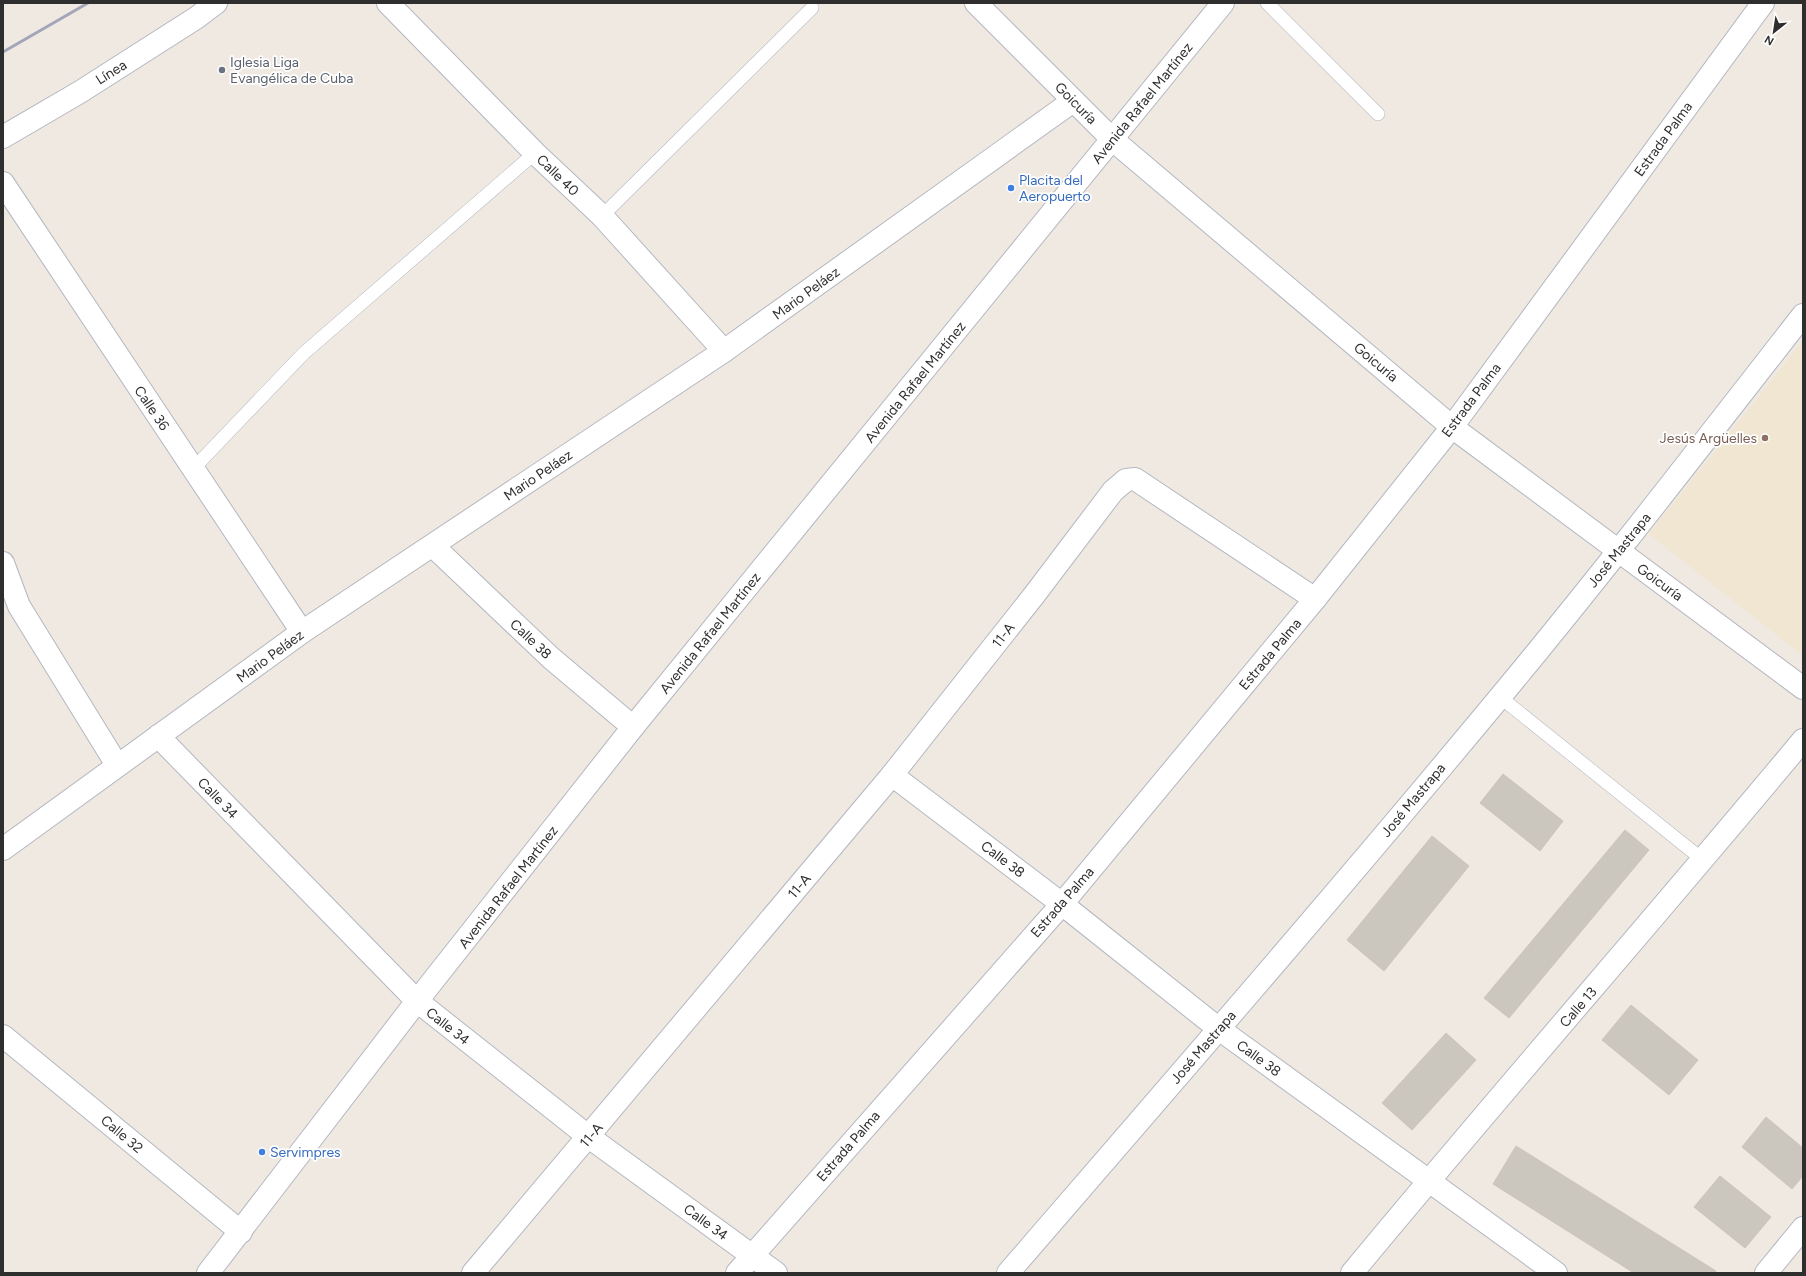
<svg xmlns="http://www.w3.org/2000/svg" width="1806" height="1276" font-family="Figtree,sans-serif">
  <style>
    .education { fill: #f0e6d1 }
    .building { fill: #cbc7bf; stroke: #cbc5ba }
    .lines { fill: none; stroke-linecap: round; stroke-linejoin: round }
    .service-casing { stroke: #b4b7c1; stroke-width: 14 }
    .minor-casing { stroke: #b4b7c1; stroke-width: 24 }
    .tertiary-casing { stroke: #b4b7c1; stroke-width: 24 }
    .secondary-casing { stroke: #b4b7c1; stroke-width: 24 }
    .service { stroke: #fff; stroke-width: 13 }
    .minor { stroke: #fff; stroke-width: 22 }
    .tertiary { stroke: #fff; stroke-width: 22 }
    .secondary { stroke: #fff; stroke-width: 22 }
    .rail { stroke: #a3a6b8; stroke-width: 3 }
    .worship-dot { fill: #6b7280; stroke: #fff; stroke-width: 1.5 }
    .shop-dot { fill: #3f7fe0; stroke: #fff; stroke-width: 1.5 }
    .education-dot { fill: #8d6e63; stroke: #fff; stroke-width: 1.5 }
    .labels { text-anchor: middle; stroke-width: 3.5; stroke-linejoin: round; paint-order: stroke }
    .worship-label { font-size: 14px; fill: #5b616d; stroke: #fff; text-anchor: start }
    .street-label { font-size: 14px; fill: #2e2e2e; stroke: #fff }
    .shop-label { font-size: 14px; fill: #366cbe; stroke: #fff; text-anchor: start }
    .education-label { font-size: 14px; fill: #785e54; stroke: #fff; text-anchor: end }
  </style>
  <rect width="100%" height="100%" fill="#efe9e1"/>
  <path class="education" d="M1803 341V656L1649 534Z"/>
  <g class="building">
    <path d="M1503 774 1563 821 1540 851 1480 803Z"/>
    <path d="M1625 830 1649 850 1509 1018 1484 998Z"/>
    <path d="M1432 836 1469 866 1384 971 1347 940Z"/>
    <path d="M1631 1005 1698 1060 1669 1095 1602 1040Z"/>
    <path d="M1446 1033 1476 1060 1412 1130 1382 1103Z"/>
    <path d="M1766 1117 1803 1148V1176L1792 1189 1742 1147Z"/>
    <path d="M1516 1146 1716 1271 1715 1273H1634L1493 1184Z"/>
    <path d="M1720 1176 1771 1217 1745 1248 1694 1207Z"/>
  </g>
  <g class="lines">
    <g class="service-casing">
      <g id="service">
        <path d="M1267 3 1378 114"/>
        <path d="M602 216 812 8"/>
        <path d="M193 469 304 353 535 153"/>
        <path d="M1500 697 1703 860"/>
      </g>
    </g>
    <g class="minor-casing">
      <g id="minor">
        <path d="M388 3 535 153 602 216 724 351"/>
        <path d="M976 3 1113 140 1452 427 1803 688"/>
        <path d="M3 137 80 92 196 18 216 3"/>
        <path d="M3 183 302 632"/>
        <path d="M433 546 551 658 633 727"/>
        <path d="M3 563 19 606 117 765"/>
        <path d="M158 736 417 1001 589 1137 776 1273"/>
        <path d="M892 775 1062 904 1219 1029 1556 1273"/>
        <path d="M3 849 302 632 724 351 1073 101"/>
        <path d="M3 1036 241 1232"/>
        <path d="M473 1273 892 775 1035 594 1113 491 1126 480 1135 479 1315 599"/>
        <path d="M737 1273 1062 904 1315 599 1452 427 1763 3"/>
        <path d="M1352 1273C1500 1094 1654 919 1803 740"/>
        <path d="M1766 1273 1803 1228"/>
      </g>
    </g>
    <g class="tertiary-casing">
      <path id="tertiary" d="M1008 1273C1173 1082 1339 891 1500 697 1604 572 1703 443 1803 315"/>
    </g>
    <g class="secondary-casing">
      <path id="secondary" d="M208 1273 417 1001 633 727 1223 3"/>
    </g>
    <use href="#service" class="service"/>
    <use href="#minor" class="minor"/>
    <use href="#tertiary" class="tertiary"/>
    <use href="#secondary" class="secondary"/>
    <path class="rail" d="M3 52 88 3"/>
  </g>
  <circle class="worship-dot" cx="222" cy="70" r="4"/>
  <g class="shop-dot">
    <circle cx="1011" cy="188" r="4"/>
    <circle cx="262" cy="1152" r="4"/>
  </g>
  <circle class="education-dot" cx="1765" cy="438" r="4"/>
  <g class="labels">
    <g class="worship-label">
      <text x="230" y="67">Iglesia Liga<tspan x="230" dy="16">Evangélica de Cuba</tspan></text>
    </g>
    <g class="street-label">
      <text transform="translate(111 72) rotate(-32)" y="5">Línea</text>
      <text transform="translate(1076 103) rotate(45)" y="5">Goicuría</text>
      <text transform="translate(1142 103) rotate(-51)" y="5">Avenida Rafael Martínez</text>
      <text transform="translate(1663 139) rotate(-54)" y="5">Estrada Palma</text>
      <text transform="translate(558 175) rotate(44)" y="5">Calle 40</text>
      <text transform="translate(806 293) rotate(-36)" y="5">Mario Peláez</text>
      <text transform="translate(1376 362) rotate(40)" y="5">Goicuría</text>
      <text transform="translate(915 382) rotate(-51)" y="5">Avenida Rafael Martínez</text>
      <text transform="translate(1471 400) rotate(-53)" y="5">Estrada Palma</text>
      <text transform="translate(152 408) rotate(56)" y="5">Calle 36</text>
      <text transform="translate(538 475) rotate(-34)" y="5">Mario Peláez</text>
      <text transform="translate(1619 550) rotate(-51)" y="5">José Mastrapa</text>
      <text transform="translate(1660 582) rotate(36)" y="5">Goicuría</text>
      <text transform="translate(710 633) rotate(-51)" y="5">Avenida Rafael Martínez</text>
      <text transform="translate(1003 635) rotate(-52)" y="5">11-A</text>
      <text transform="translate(531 639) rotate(43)" y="5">Calle 38</text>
      <text transform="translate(1270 654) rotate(-50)" y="5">Estrada Palma</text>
      <text transform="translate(270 656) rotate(-36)" y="5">Mario Peláez</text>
      <text transform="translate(218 798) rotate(46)" y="5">Calle 34</text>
      <text transform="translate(1413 800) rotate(-50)" y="5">José Mastrapa</text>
      <text transform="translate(1003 859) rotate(37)" y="5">Calle 38</text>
      <text transform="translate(799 886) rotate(-50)" y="5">11-A</text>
      <text transform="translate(508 887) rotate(-52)" y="5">Avenida Rafael Martínez</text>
      <text transform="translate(1062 902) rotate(-49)" y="5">Estrada Palma</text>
      <text transform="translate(1578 1007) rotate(-49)" y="5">Calle 13</text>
      <text transform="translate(448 1026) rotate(38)" y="5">Calle 34</text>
      <text transform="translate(1203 1047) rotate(-49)" y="5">José Mastrapa</text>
      <text transform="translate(1259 1058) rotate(36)" y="5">Calle 38</text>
      <text transform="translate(122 1134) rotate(40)" y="5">Calle 32</text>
      <text transform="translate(591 1135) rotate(-50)" y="5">11-A</text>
      <text transform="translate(848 1146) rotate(-49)" y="5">Estrada Palma</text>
      <text transform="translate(706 1222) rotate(36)" y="5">Calle 34</text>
    </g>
    <g class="shop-label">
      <text x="1019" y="185">Placita del<tspan x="1019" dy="16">Aeropuerto</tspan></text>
      <text x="270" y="1157">Servimpres</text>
    </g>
    <g class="education-label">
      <text x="1757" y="443">Jesús Argüelles</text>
    </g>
  </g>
  <rect width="1806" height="1276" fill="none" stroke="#2e2e2e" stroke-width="8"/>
  <g transform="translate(1774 32) rotate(210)" stroke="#ffffff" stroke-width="3" paint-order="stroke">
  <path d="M0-3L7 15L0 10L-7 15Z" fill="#2e2e2e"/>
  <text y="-6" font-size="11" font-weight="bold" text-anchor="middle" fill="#2e2e2e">N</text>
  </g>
</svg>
